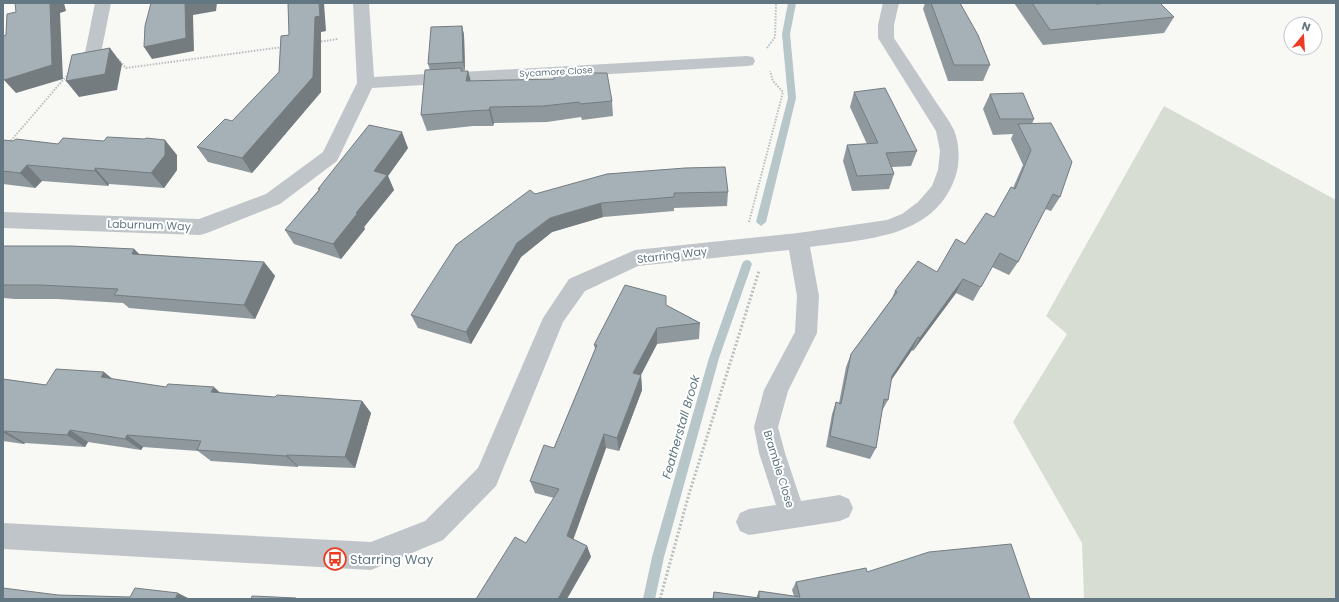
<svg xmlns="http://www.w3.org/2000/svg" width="1339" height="602" font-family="Poppins,sans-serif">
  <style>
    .green { fill: #d8ddd4 }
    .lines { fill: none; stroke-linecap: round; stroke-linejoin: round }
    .stream { fill: #b6c6c9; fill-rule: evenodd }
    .path-far1 { stroke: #b9bec0; stroke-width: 2; stroke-dasharray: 1.5 1.5; stroke-linecap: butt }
    .path { stroke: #b9bec0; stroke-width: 3; stroke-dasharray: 2 2; stroke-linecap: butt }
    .minor { fill: #bfc5c8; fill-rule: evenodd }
    .wall { fill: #8e989d }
    .shaded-wall { fill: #747c7f }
    .building { fill: #a5b1b6; stroke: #747c7f }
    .labels { text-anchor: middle; stroke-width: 4; stroke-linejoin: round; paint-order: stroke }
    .far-street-label { font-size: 9px; fill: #627782; stroke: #fff }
    .street-label { font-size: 11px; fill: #627782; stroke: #fff }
    .water-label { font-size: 12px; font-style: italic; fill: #5d777c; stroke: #fff }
    .near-poi-label { font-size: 13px; fill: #627782; stroke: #fff; text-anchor: start }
  </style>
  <rect width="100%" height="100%" fill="#f8f8f5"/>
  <path class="green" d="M1164 106 1336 200V599H1084L1082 543 1013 422 1067 334 1046 316Z"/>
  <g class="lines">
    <g class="stream">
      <path d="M788 3H796L790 34 796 98 766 222 761 226 756 222 788 98 782 34Z"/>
      <path d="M747 260 750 261 752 264 719 358 664 557 655 599H643L652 557 709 358 742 264 744 261Z"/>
    </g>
    <g class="path-far1">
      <path d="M318 42 338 39"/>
      <path d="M767 48 775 37 776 3"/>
      <path d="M118 59 126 68 283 47"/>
      <path d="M9 143 69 73"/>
      <path d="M749 222 783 92 773 81 770 71"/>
    </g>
    <path class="path" d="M660 599 689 494 759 271"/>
    <g class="minor">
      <path d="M95 3H111L100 58 98 62 92 63 86 62 84 58Z"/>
      <path d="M353 3H369L374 77 747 56 753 57 755 61 753 65 747 66 372 88 337 161 280 204 207 233 200 235 3 228V212L199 219 266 194 323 152 357 83Z"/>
      <path d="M883 3H899L894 25V38C908 59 922 81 936 102 942 111 949 120 954 130 960 145 960 164 955 178 933 239 864 239 810 247L819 296 817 333 788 391 778 427 785 453 801 501 840 495 849 499 853 508 849 517 840 521 749 535 740 531 736 522 740 513 749 509 776 505 759 453 754 427 764 390 795 332 797 296 789 250 638 266 585 291 563 322 496 486 443 540 371 570 3 549V523L371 542 425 521 478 468 543 318 569 279 635 250 798 233 887 220 902 214 918 202 932 186 938 170 940 151 936 131 878 38V25Z"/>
    </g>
  </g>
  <g class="wall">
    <path d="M925 3H960L990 65 983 81H948L923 9Z"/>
    <path d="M1014 3H1092L1098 4H1100V3H1160L1174 17 1164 33 1043 45Z"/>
    <path d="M462 26 464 35 465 70 462 71H468L471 81 612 101 613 116 582 120 581 117 547 122 494 123 493 126H473L427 131 421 115 430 70 428 64Z"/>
    <path d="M326 31 321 32V92L252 173 208 162 197 147 232 121 279 72 281 36Z"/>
    <path d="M854 92 917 151 911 166 892 167 894 174 889 189 852 191 843 161 847 145 867 144 850 107Z"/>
    <path d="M990 94 1034 119 1032 124 1060 197 1051 211 1045 209 1018 262 1009 275 992 267 973 301 956 293 913 351 912 350 891 380 888 400 882 411 876 448 870 459 826 447 832 414 836 402 839 403 846 367 851 354 892 298 895 291 937 272 965 244 994 217 1013 188 1023 165 1011 139 1013 134 993 135 983 109Z"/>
    <path d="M3 140 58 144 177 155V170L164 188 109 184 108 186 42 181 35 188 3 184Z"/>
    <path d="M408 148 388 176 394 190 364 227 365 229 341 259 294 244 285 230 319 190 318 189Z"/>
    <path d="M728 192 727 206 674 208V211L603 217 552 232 521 257 471 344 418 328 411 315 535 194Z"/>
    <path d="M3 246 134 249 139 254 264 262 275 276 255 319 129 308 123 303 57 299H15L3 298Z"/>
    <path d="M666 305 700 323 699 339 657 344 641 375 642 390 619 451 606 448 573 539 587 546 591 557 526 543 554 498 535 493 530 481 554 448 595 349 594 345Z"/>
    <path d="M3 379 46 385 112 379 166 387 221 393 275 397 362 401 371 413 355 468 298 466V467L211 461 198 451 143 447 141 450 88 442 85 447 25 443 24 444 3 441Z"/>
    <path d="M867 572 1030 599H713L714 592 756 598 759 591 794 596 792 590 796 582Z"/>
  </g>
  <g class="shaded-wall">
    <path d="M50 3H64L66 11 60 13 63 79 16 93 4 80Z"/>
    <path d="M185 3H217L216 11 193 15 194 51 152 59 144 47Z"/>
    <path d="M319 3H324L326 31 321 32V92L252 173 242 158 315 17Z"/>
    <path d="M462 26 464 35 465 70 463 62Z"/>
    <path d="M110 48 122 64 117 90 79 97 66 81Z"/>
    <path d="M468 71 472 87 466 81Z"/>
    <path d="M490 107 494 123 493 126 489 110Z"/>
    <path d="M402 132 408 148 388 176 394 190 364 227 365 229 341 259 333 244 356 213 374 171Z"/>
    <path d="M165 140 177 155V170L164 188 151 173Z"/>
    <path d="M27 165 42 181 35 188 20 173Z"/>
    <path d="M95 168 109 184 108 186 95 171Z"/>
    <path d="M601 203 603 217 552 232 521 257 471 344 466 332 517 243 550 218Z"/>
    <path d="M134 249 148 263 132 254Z"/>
    <path d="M264 262 275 276 255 319 244 305Z"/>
    <path d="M963 279 956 293 913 351 920 338Z"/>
    <path d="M657 328V344L634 388 633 373Z"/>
    <path d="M918 337 912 350 886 388 892 376Z"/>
    <path d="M104 372 120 385 101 377Z"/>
    <path d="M641 375 642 390 619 451 617 438Z"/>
    <path d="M214 387 227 399 211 392Z"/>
    <path d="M362 401 371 413 355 468 345 457Z"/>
    <path d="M70 430 88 442 85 447 67 435Z"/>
    <path d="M5 431 25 443 24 444 4 433Z"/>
    <path d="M604 434 606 448 571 546 567 536Z"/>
    <path d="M127 435 143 447 141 450 125 439Z"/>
    <path d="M287 455 298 466V467L286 456Z"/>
    <path d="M587 546 591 557 567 599H558Z"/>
    <path d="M178 593 190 599H175Z"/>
  </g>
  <g class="building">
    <path d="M15 3H50L52 65 4 80 3 74V36L6 35 7 14 16 12Z"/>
    <path d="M151 3H185L186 38 144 47 145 26Z"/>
    <path d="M288 3H319L320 16 315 17 313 77 242 158 197 147 225 119 232 121 279 72 281 36 289 35Z"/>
    <path d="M931 3H960L978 35 990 65H954Z"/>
    <path d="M1032 3H1092L1098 4 1104 3H1160L1174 17 1050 30Z"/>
    <path d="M462 26 463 62 428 64 431 27Z"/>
    <path d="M110 48 105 74 66 81 72 55Z"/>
    <path d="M461 68V71H468L466 81 554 79V73H607L612 101 580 104 579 102 544 106 490 107 489 110 469 111 421 115 425 70Z"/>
    <path d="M885 88 917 151 886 153 894 174 857 176 847 145 878 143 854 92Z"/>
    <path d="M1023 93 1034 119H1000L990 94Z"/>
    <path d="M1051 123 1072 162 1060 197 1053 194 1018 262 1000 253 981 287 963 279 920 338 918 337 892 376 888 400 884 399 876 448 830 436 836 402 841 404 851 354 897 292 895 291 918 261 937 272 956 239 965 244 986 213 994 217 1011 187 1015 189 1031 150 1018 124Z"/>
    <path d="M369 125 402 132 374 171 387 175 356 213 357 214 333 244 285 230 320 189H318Z"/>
    <path d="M107 137 145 139 146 138 165 140V155L151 173 95 168V171L27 165 20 173 3 171V140L13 141 16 139 58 144 63 138 104 141Z"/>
    <path d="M725 167 728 192 674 193V197L601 203 550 218 517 243 466 332 411 315 456 245 530 190 535 194 607 174 685 168Z"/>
    <path d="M3 246H71L134 249 132 254 264 262 244 305 114 295 118 289 40 285H3Z"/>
    <path d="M625 285 666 296V305L700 323 657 328 633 373 641 375 617 438 604 434 567 536 587 546 558 599H476L515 537 526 543 559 489 530 481 544 445 554 448 597 345H594Z"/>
    <path d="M56 369 104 372 101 377 166 387 168 384 214 387 211 392 275 397 277 395 362 401 345 457 287 455 286 456 197 450 201 441 127 435 125 439 70 430 67 435 5 431 4 433 3 432V379L46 385Z"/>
    <path d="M1011 544 1030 599H713L714 592 759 598V591L800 597 796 582 866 568 867 572 929 552Z"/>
    <path d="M3 588 58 595 130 597 135 588 178 593 175 599H3Z"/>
    <path d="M252 596 296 598 295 599H251Z"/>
  </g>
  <defs>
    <g id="bus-ring" transform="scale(1.15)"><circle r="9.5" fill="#fff" stroke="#eb3c22" stroke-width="1.5"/><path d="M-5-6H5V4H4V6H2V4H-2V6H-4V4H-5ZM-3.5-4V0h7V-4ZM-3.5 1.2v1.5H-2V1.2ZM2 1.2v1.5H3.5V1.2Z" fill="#eb3c22"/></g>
  </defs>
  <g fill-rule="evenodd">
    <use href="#bus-ring" x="335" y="559"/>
  </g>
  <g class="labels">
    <g class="far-street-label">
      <text transform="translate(556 72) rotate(-3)" y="3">Sycamore Close</text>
    </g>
    <g class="street-label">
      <text transform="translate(149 225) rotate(2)" y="4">Laburnum Way</text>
      <text transform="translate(672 255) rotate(-7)" y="4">Starring Way</text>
      <text transform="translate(779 469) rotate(73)" y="4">Bramble Close</text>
    </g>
    <g class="water-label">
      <text transform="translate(681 427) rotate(-74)" y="4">Featherstall Brook</text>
    </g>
    <g class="near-poi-label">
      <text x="350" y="564">Starring Way</text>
    </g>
  </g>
  <rect width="1339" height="602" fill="none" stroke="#627782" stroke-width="8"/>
  <g transform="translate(1303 36) rotate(18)"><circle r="19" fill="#ffffff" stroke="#c0c9cd"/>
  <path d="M0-3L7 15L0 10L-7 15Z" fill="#eb3c22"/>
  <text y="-6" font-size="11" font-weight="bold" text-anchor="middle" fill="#627782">N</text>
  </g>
</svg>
